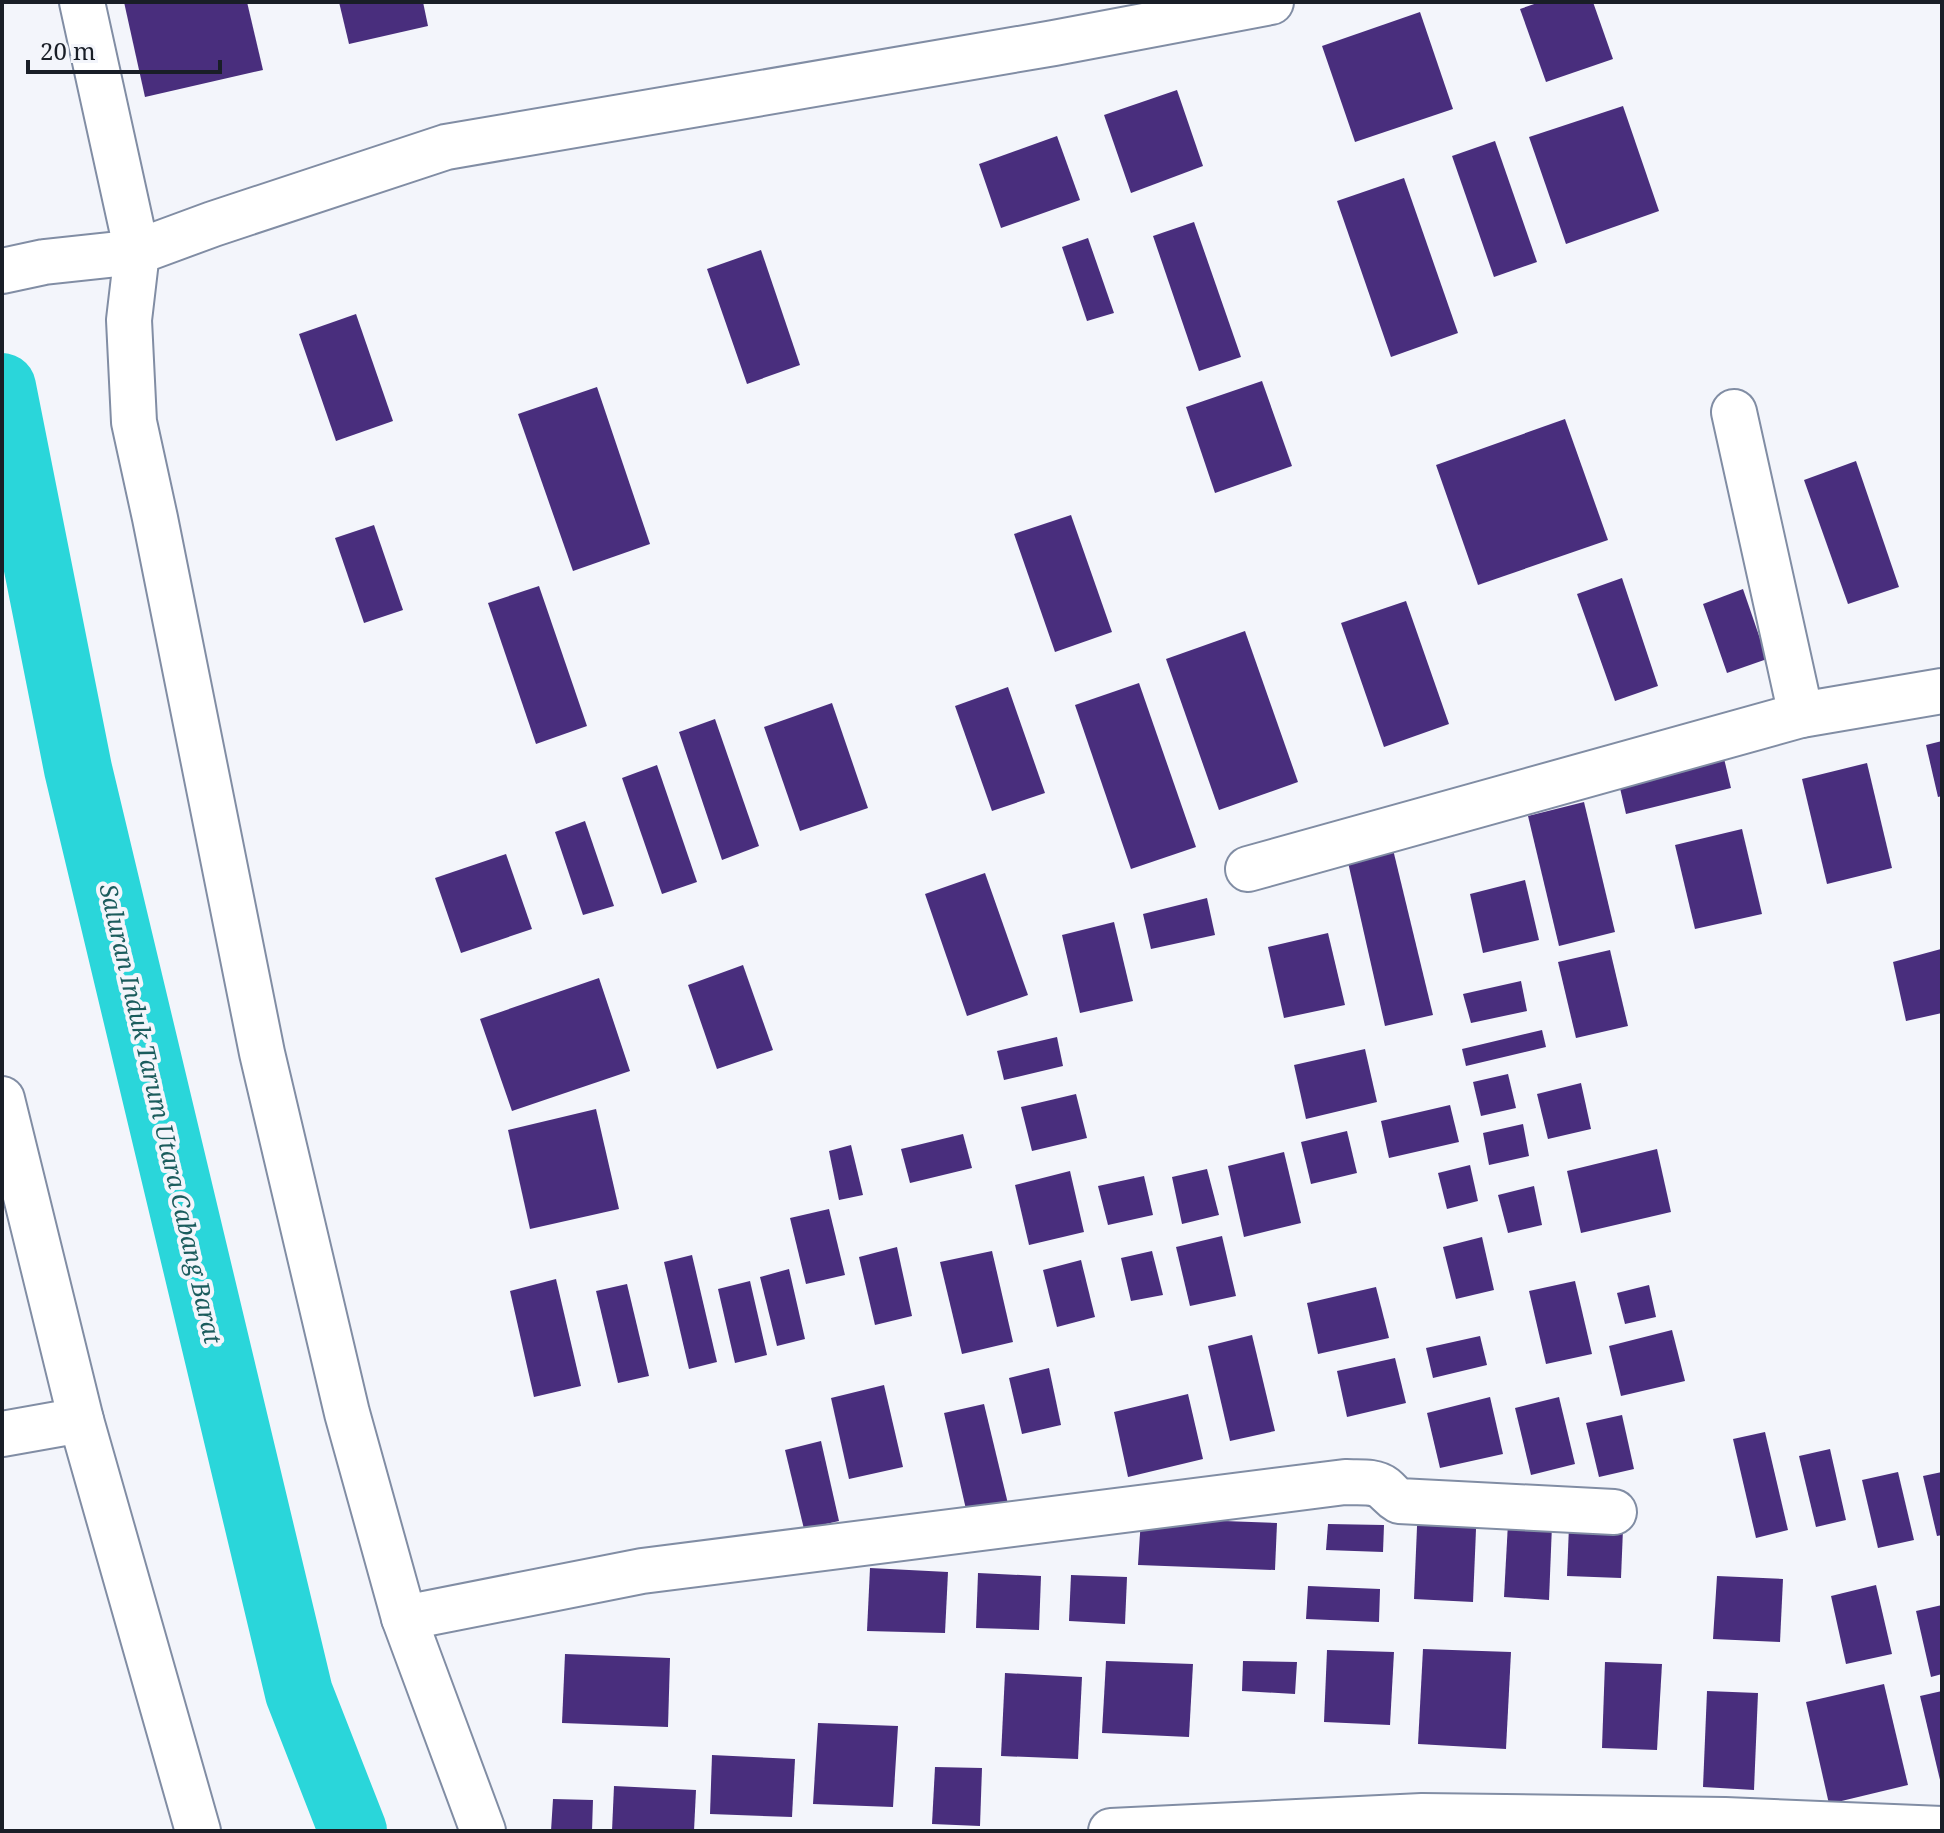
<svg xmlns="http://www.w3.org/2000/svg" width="1944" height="1833" font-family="'Noto Serif',serif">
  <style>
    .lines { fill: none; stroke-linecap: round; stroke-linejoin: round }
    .canal { stroke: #2ad6da; stroke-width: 68 }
    .building { fill: #492e7d }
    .minor-casing { stroke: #818da4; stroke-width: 48 }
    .major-casing { stroke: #818da4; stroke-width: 48 }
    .minor { stroke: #fff; stroke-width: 44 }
    .major { stroke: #fff; stroke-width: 44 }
    .labels { text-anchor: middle; stroke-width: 8; stroke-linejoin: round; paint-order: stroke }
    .water-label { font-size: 24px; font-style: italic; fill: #1b5c5d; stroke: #f3f5fb }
  </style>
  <rect width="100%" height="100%" fill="#f3f5fb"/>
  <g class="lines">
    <path class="canal" d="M2 387 78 769 299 1693 353 1831"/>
  </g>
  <g class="building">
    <path d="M124 2H247L263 70 145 97Z"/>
    <path d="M339 2H423L428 26 349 44Z"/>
    <path d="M1540 2H1593L1613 59 1546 82 1520 9Z"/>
    <path d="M1420 12 1453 109 1355 142 1322 46Z"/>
    <path d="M1177 90 1203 166 1131 193 1104 115Z"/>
    <path d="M1623 106 1659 211 1566 244 1529 137Z"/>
    <path d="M1057 136 1080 200 1001 228 979 164Z"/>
    <path d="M1495 141 1537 262 1494 277 1452 156Z"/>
    <path d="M1404 178 1458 333 1391 357 1337 201Z"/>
    <path d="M1194 222 1241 357 1199 371 1153 236Z"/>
    <path d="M1088 238 1114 313 1087 321 1062 247Z"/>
    <path d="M761 250 800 365 747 384 707 269Z"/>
    <path d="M356 314 393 421 336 441 299 334Z"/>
    <path d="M1262 381 1292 466 1215 493 1186 407Z"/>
    <path d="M597 387 650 544 573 571 518 414Z"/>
    <path d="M1565 419 1608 540 1478 585 1436 465Z"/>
    <path d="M1856 461 1899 587 1848 604 1804 480Z"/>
    <path d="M1071 515 1112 632 1055 652 1014 534Z"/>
    <path d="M374 525 403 610 364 623 335 538Z"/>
    <path d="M1622 578 1658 686 1615 701 1577 594Z"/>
    <path d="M539 586 587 726 536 744 488 603Z"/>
    <path d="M1743 589 1767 659 1727 673 1703 604Z"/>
    <path d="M1406 601 1449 724 1384 747 1341 623Z"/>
    <path d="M1245 631 1298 782 1219 810 1166 659Z"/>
    <path d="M1139 683 1196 847 1131 869 1075 705Z"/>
    <path d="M1008 687 1045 793 992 811 955 706Z"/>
    <path d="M832 703 868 808 800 831 764 727Z"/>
    <path d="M715 719 759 846 722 860 679 732Z"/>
    <path d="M1942 741V796L1938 797 1926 745Z"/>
    <path d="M1722 750 1731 788 1626 814 1617 775Z"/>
    <path d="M1867 763 1892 868 1827 884 1802 779Z"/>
    <path d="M657 765 697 882 662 894 622 778Z"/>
    <path d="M1584 802 1615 932 1559 946 1528 816Z"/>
    <path d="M585 821 614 906 583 915 555 832Z"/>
    <path d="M1742 829 1762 914 1695 929 1675 845Z"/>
    <path d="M1390 837 1433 1015 1385 1026 1345 849Z"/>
    <path d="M506 854 532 929 461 953 435 878Z"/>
    <path d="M985 873 1028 995 967 1016 925 894Z"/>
    <path d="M1525 880 1539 940 1483 953 1470 894Z"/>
    <path d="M1207 898 1215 935 1151 949 1143 914Z"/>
    <path d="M1114 922 1133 1001 1080 1013 1062 935Z"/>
    <path d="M1328 933 1345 1005 1284 1018 1268 947Z"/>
    <path d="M1941 949 1942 1013 1906 1021 1893 962Z"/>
    <path d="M1610 950 1628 1026 1576 1038 1558 962Z"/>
    <path d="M743 965 773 1050 717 1069 688 985Z"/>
    <path d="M599 978 630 1071 512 1111 480 1019Z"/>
    <path d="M1521 981 1527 1011 1471 1023 1463 994Z"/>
    <path d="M1542 1030 1546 1047 1466 1066 1462 1049Z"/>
    <path d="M1057 1037 1063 1066 1004 1080 997 1051Z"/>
    <path d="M1365 1049 1377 1102 1306 1119 1294 1065Z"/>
    <path d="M1508 1074 1516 1108 1481 1116 1473 1082Z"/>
    <path d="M1581 1083 1591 1129 1548 1139 1537 1094Z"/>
    <path d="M1076 1094 1087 1138 1032 1151 1021 1107Z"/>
    <path d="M1450 1105 1459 1142 1389 1158 1381 1121Z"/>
    <path d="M596 1109 619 1209 530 1229 508 1130Z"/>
    <path d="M1523 1124 1529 1156 1489 1165 1483 1133Z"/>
    <path d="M1347 1131 1357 1173 1311 1184 1301 1142Z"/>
    <path d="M963 1134 972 1168 910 1183 901 1149Z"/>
    <path d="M851 1145 863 1195 839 1200 829 1151Z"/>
    <path d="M1657 1149 1671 1212 1581 1233 1567 1171Z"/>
    <path d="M1284 1152 1301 1223 1244 1237 1228 1166Z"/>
    <path d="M1470 1165 1478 1201 1447 1209 1438 1173Z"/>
    <path d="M1207 1169 1219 1215 1182 1224 1172 1177Z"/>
    <path d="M1070 1171 1084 1232 1029 1245 1015 1185Z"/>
    <path d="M1144 1176 1153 1215 1108 1225 1098 1186Z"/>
    <path d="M1534 1186 1542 1225 1508 1233 1498 1195Z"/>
    <path d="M829 1209 845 1275 806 1284 790 1218Z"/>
    <path d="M1222 1236 1236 1296 1190 1306 1176 1247Z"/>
    <path d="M1482 1237 1494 1290 1456 1299 1443 1247Z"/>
    <path d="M897 1247 912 1316 875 1325 859 1257Z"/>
    <path d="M992 1251 1013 1342 962 1354 940 1262Z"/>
    <path d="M1152 1251 1163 1295 1131 1301 1121 1258Z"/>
    <path d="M692 1255 717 1362 689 1369 664 1262Z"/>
    <path d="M1081 1260 1095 1317 1057 1327 1043 1270Z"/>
    <path d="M789 1269 805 1339 777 1346 760 1277Z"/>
    <path d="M556 1279 581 1386 534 1397 510 1291Z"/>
    <path d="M750 1281 767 1355 735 1363 718 1289Z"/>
    <path d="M1575 1281 1592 1354 1546 1364 1529 1291Z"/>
    <path d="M627 1284 649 1376 618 1383 596 1291Z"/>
    <path d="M1649 1285 1656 1317 1625 1324 1617 1293Z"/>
    <path d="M1376 1287 1389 1338 1318 1354 1307 1303Z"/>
    <path d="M1672 1330 1685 1381 1621 1396 1609 1346Z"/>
    <path d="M1252 1335 1275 1431 1230 1441 1208 1346Z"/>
    <path d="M1480 1336 1487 1365 1433 1378 1426 1348Z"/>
    <path d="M1395 1358 1406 1403 1347 1417 1337 1371Z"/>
    <path d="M1049 1368 1061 1425 1022 1434 1009 1378Z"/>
    <path d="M884 1385 903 1467 849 1479 831 1398Z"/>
    <path d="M1188 1394 1203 1459 1128 1477 1114 1412Z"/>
    <path d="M1490 1397 1503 1454 1440 1468 1427 1413Z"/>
    <path d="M1559 1397 1575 1464 1531 1475 1515 1408Z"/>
    <path d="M984 1404 1009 1508 968 1518 944 1413Z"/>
    <path d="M1622 1415 1634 1469 1599 1477 1586 1423Z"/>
    <path d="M1765 1432 1788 1530 1756 1538 1733 1439Z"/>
    <path d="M821 1441 839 1521 804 1529 785 1450Z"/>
    <path d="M1830 1449 1846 1520 1816 1527 1799 1456Z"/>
    <path d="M1898 1472 1914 1540 1878 1548 1862 1480Z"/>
    <path d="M1942 1472V1535L1937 1536 1923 1476Z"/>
    <path d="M1418 1503 1477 1505 1473 1602 1414 1599Z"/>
    <path d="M1141 1518 1277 1523 1275 1570 1138 1565Z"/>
    <path d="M1508 1523 1552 1525 1549 1600 1504 1597Z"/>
    <path d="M1328 1524 1384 1525 1383 1552 1326 1550Z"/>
    <path d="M1569 1526 1623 1529 1621 1578 1567 1576Z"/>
    <path d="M870 1568 948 1572 945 1633 867 1631Z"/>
    <path d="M978 1573 1041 1576 1039 1630 976 1628Z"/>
    <path d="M1071 1575 1127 1577 1125 1624 1069 1621Z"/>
    <path d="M1717 1576 1783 1579 1780 1642 1713 1639Z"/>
    <path d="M1876 1585 1892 1654 1846 1664 1831 1596Z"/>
    <path d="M1308 1586 1380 1589 1379 1622 1306 1619Z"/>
    <path d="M1942 1605V1674L1931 1677 1916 1611Z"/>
    <path d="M1423 1649 1511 1652 1506 1749 1418 1744Z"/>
    <path d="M1327 1650 1394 1652 1390 1725 1324 1722Z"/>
    <path d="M565 1654 670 1658 668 1727 562 1723Z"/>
    <path d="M1106 1661 1193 1664 1189 1737 1102 1733Z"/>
    <path d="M1243 1661 1297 1662 1295 1694 1242 1691Z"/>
    <path d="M1605 1662 1662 1664 1657 1750 1602 1748Z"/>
    <path d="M1005 1673 1082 1677 1078 1759 1001 1756Z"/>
    <path d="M1884 1684 1908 1785 1829 1804 1806 1702Z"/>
    <path d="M1707 1691 1758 1693 1754 1790 1703 1787Z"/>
    <path d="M1942 1691V1784H1941L1920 1696Z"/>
    <path d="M818 1723 898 1726 893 1807 813 1804Z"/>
    <path d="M712 1755 795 1759 792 1817 710 1814Z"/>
    <path d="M935 1767 982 1768 980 1826 932 1824Z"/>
    <path d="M614 1786 696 1790 694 1831H612Z"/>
    <path d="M553 1799 593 1800 592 1831H551Z"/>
  </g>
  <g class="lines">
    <g class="minor-casing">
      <g id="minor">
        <path d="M82 2 137 252"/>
        <path d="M1734 412 1801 715 1942 691"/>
        <path d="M1248 869 1801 715"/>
        <path d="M2 1099 81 1420 198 1831"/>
        <path d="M2 1434 81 1420"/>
        <path d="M404 1618 642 1571 1345 1482C1357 1483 1374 1480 1384 1488 1390 1493 1392 1497 1399 1501L1614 1512"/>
        <path d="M1111 1831 1422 1816 1725 1820 1942 1829"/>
      </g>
    </g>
    <g class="major-casing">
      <g id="major">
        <path d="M2 271 44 262 137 252"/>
        <path d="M483 1831 404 1618 347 1413 262 1053 155 518 134 422 129 320 137 252 213 224 446 147 1054 43 1271 2"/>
      </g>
    </g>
    <use href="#minor" class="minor"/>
    <use href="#major" class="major"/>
  </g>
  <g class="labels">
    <g class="water-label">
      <text transform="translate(160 1114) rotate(77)" y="8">Saluran Induk Tarum Utara Cabang Barat</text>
    </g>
  </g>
  <rect width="1944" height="1833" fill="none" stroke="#191e27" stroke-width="8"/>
  <path d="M28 60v12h192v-12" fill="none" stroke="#191e27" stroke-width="4"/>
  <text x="40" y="60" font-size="24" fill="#191e27" stroke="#f3f5fb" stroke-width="6" paint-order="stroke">20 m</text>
</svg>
